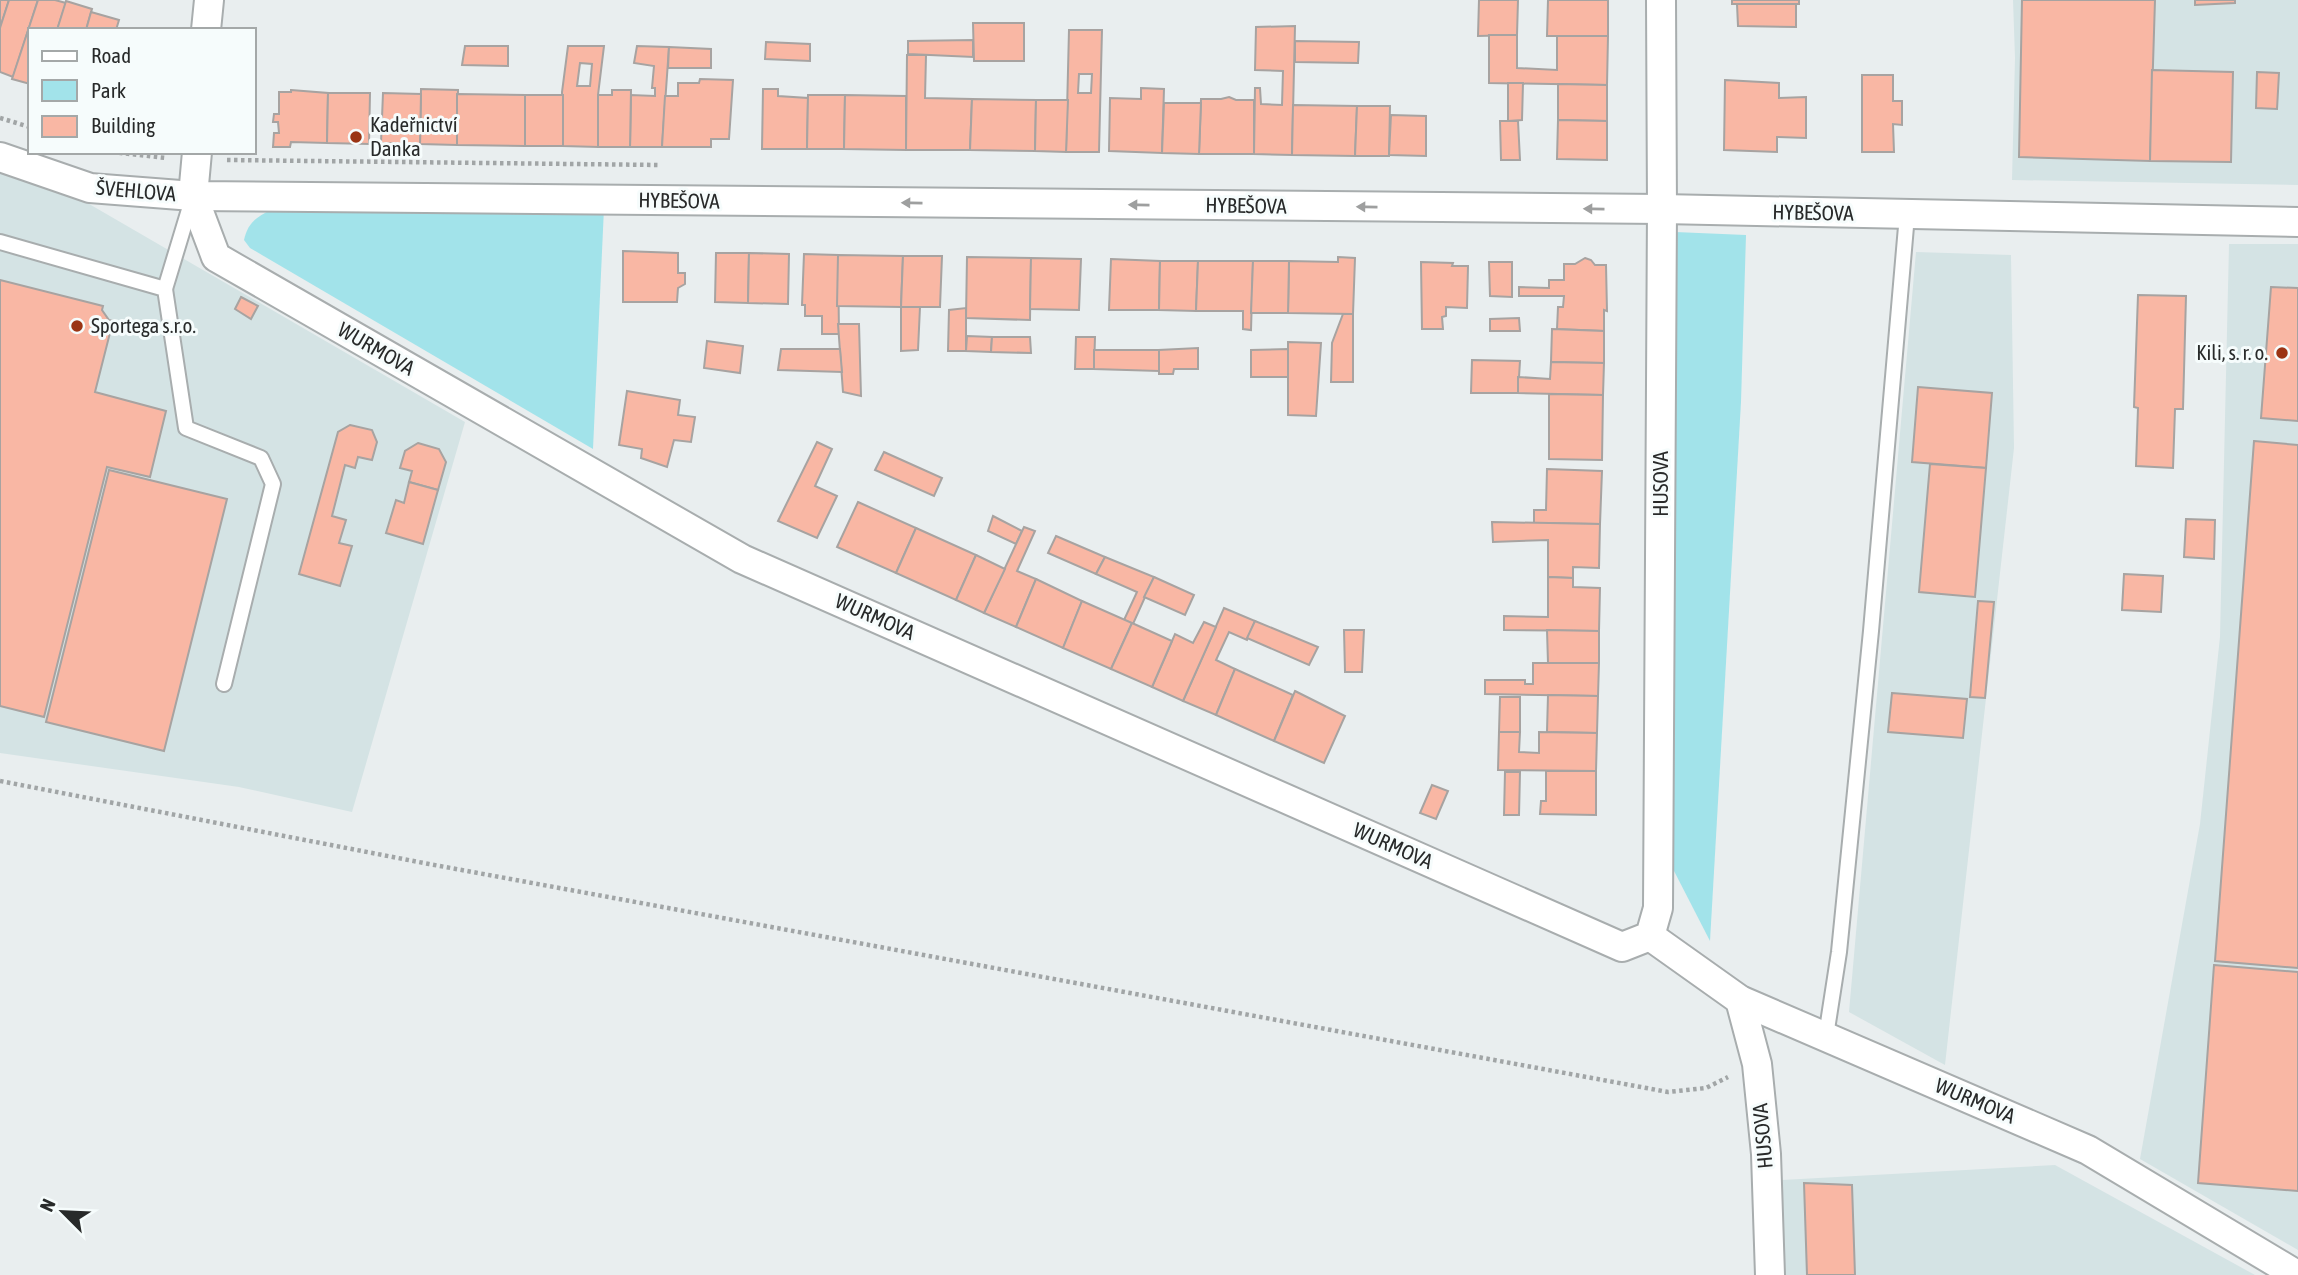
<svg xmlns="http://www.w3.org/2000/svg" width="2298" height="1275" font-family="'Asap Condensed',sans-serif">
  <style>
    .built { fill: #d4e3e4 }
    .green { fill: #a2e3ea }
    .building { fill: #f9b7a4; stroke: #a7a3a1; stroke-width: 2; fill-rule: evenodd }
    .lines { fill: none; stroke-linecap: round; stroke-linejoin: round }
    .service-casing { stroke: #a8adae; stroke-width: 18 }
    .minor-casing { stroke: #a8adae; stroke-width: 32 }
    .path { stroke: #a1a5a6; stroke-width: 4.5; stroke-dasharray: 3.5 3.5; stroke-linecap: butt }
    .service { stroke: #fff; stroke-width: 14 }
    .minor { stroke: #fff; stroke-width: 28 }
    .oneway { fill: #9e9f9f }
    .poi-dot { fill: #9b3414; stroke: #f6fcfc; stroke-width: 2.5 }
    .labels { text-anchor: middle; stroke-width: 6; stroke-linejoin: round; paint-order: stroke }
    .poi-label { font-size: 21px; fill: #282a2a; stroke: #f6fcfc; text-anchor: start }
    .street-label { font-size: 21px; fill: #282a2a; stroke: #f6fcfc }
  </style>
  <rect width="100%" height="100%" fill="#e9eeef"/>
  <g class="built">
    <path d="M2013 0H2298V185L2012 180 2015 58Z"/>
    <path d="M0 172 84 201 465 422 352 812 239 787 0 753Z"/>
    <path d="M2229 244H2298V1250L2140 1159 2200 824 2220 637Z"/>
    <path d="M1916 252 2011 255 2014 448 1945 1065 1849 1012Z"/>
    <path d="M2055 1165 2255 1275H1785L1782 1180Z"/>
  </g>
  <g class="green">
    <path d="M604 208 593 449 250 248 244 240C248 223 256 217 271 210Z"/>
    <path d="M1675 232 1746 235 1741 402 1710 941 1673 869 1670 400Z"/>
  </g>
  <g class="building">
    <path d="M0 0H9L0 28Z"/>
    <path d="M9 0H38L13 77 0 72V28Z"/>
    <path d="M38 0H55L66 3 57 30H30V84L12 79Z"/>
    <path d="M1479 0H1518L1517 35 1478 36Z"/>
    <path d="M1548 0H1608V36H1547Z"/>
    <rect x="1732" y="0" width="67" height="4"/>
    <path d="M2022 0H2155L2150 161 2019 157Z"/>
    <path d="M2195 0H2235V3L2195 5Z"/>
    <path d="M66 1 92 9 86 30H57Z"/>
    <path d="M1737 4H1796V27L1738 26Z"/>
    <path d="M91 12 119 20 116 30H86Z"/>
    <path d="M973 23H1024V61H974Z"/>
    <path d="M1295 26 1292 155 1254 154 1255 88H1260L1261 104 1282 105 1283 71 1255 70 1256 27Z"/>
    <path d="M1069 30H1102L1099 152H1066ZM1079 74H1092L1091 93H1078Z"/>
    <path d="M1489 35H1517V68L1557 70V36H1608L1607 85 1489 83Z"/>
    <path d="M973 40V57L908 54V41Z"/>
    <path d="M1295 41 1359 42 1358 63 1295 62Z"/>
    <path d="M766 42 810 44V61L765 59Z"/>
    <path d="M465 46H508V66L462 65Z"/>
    <path d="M568 46H604L598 95V147L563 146 562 92ZM580 63 592 64 590 86H577Z"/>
    <path d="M637 46 669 47 662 147H630L631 95 655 96V88H652L654 66 634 63Z"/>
    <path d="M669 47 711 49V68H668Z"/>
    <path d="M907 55H926L925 98 972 99 970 150H906Z"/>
    <path d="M2152 70 2233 72 2231 162 2150 161Z"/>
    <path d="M2257 72 2279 73 2277 109 2256 108Z"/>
    <path d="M1862 75H1893V101H1902V125L1893 124 1894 152H1862Z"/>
    <path d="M700 79 733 80 729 139H711V147H662L665 96H678V83H699Z"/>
    <path d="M1725 80 1779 83V98L1806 97V138L1777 137V152L1724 150Z"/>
    <path d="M1508 83H1523L1522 120 1508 121Z"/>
    <path d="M1558 84 1607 85V121L1558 120Z"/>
    <path d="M1141 88 1164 89 1162 153 1109 151 1110 98 1141 99Z"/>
    <path d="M421 89 458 90 457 145 420 144Z"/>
    <path d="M763 89H778V96L808 98 807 149H762Z"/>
    <path d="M291 90 328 93 327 143 291 142 290 147H273L274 133H279L278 122H273L274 114H279V92H291Z"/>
    <path d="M612 90H631L630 147H598V95H612Z"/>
    <path d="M328 93H370L369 144 327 143Z"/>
    <path d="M383 93 421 94 420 144 381 143Z"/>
    <path d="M457 94 525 95V146L457 145Z"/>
    <rect x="525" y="95" width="38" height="51"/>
    <path d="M808 95H845L844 149H807Z"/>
    <path d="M845 95 906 96V150L844 149Z"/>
    <path d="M1229 97 1236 100H1254V154H1199L1201 99H1221Z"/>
    <path d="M972 99 1036 100 1035 151 970 150Z"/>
    <path d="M1036 100H1068L1066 152 1035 151Z"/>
    <path d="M1164 103H1201L1199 154 1162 153Z"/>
    <path d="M1293 105 1357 106 1355 156 1292 155Z"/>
    <path d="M1357 106H1390L1389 156H1355Z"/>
    <path d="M1391 115 1426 116V156L1389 155Z"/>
    <path d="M1558 120 1607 121V160L1557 159Z"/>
    <path d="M1500 121H1518L1520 160H1501Z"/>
    <path d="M623 251 678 253V273H685V284L678 288 677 302H623Z"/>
    <path d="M716 253H749L748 303 715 302Z"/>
    <path d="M749 253 789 254 788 304 748 303Z"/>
    <path d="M804 254 838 255 839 334H822V316H805V305H802Z"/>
    <path d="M838 255 903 256 901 307 837 306Z"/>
    <path d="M903 256H942L940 307H901Z"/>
    <path d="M967 257 1031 258 1030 320 966 318Z"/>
    <path d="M1338 257 1355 258 1353 314 1288 313 1289 261 1338 262Z"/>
    <path d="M1031 258 1081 259 1079 310 1030 309Z"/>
    <path d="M1585 258 1591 260 1595 265H1606L1607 311 1604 310V331L1557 329 1558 307H1563L1564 296H1519V287L1549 288V280H1564V264H1575Z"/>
    <path d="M1111 259 1160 261 1159 310H1109Z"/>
    <path d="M1160 261H1198L1196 311 1159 310Z"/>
    <path d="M1198 261H1253L1251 330 1243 329V311H1196Z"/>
    <path d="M1253 261H1289L1288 313H1251Z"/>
    <path d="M1421 262 1453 263 1452 266H1468L1467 308 1446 307V316L1442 317 1443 329H1422Z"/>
    <path d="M1489 262H1512V297L1490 296Z"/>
    <path d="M0 280 103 306 102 310 109 320 113 321 95 392 166 411 150 477 107 467 44 717 0 706Z"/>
    <path d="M2271 287 2298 288V421L2261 418Z"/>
    <path d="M2138 295 2186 296 2183 409H2175L2173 468 2136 466 2138 408 2134 407Z"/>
    <path d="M241 297 258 306 251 319 235 309Z"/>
    <path d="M901 307H920L918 350 901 351Z"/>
    <path d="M966 308V351H948L949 310Z"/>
    <path d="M1343 314H1353V382H1331L1332 343Z"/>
    <path d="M1519 318 1520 331H1490V319Z"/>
    <path d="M838 324H859L861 396 843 392Z"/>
    <path d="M1552 329 1604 331V363L1551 362Z"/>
    <path d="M967 336 992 337 991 352 966 351Z"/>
    <path d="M992 337H1030L1031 353 991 352Z"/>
    <path d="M1076 337H1095L1094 369H1075Z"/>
    <path d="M707 341 743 346 740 373 704 368Z"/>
    <path d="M1288 342 1321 343 1316 416 1288 415Z"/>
    <path d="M1198 348V369H1174L1173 374H1159V350Z"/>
    <path d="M781 349H840L842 372 778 370Z"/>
    <path d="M1288 349V377H1251V350Z"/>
    <path d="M1094 350H1159V371L1094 369Z"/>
    <path d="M1472 360 1520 361 1518 393H1471Z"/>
    <path d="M1551 362 1604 363 1603 395 1518 393V377L1550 379Z"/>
    <path d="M1918 387 1992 393 1986 468 1912 462Z"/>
    <path d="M627 391 680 400 678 415 695 417 691 442 674 440 667 467 641 458 642 449 619 445Z"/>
    <path d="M1549 394 1603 395 1602 460 1549 459Z"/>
    <path d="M350 425 372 430 377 442 372 460 358 457 355 468 345 465 332 516 346 520 339 543 352 546 340 586 299 574 338 432Z"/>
    <path d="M2254 441 2298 445V968L2215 961Z"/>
    <path d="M817 442 832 449 815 486 837 496 817 538 778 521Z"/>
    <path d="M418 443 439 449 446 462 438 490 409 482 412 471 400 468 405 451Z"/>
    <path d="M884 452 942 478 934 496 875 470Z"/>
    <path d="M1930 464 1986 468 1975 597 1919 592Z"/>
    <path d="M1547 469 1602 471 1600 524 1534 523V510H1546Z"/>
    <path d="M109 470 227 499 164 751 46 722Z"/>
    <path d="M409 482 438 490 423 544 386 533 396 500 404 503Z"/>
    <path d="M858 502 916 528 896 573 837 547Z"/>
    <path d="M993 516 1022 531 1016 544 988 531Z"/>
    <path d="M2186 519 2215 520 2214 559 2184 557Z"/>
    <path d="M1492 522 1600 524 1599 568 1573 567V578L1548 577V540L1493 542Z"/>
    <path d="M1024 527 1035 531 1017 571 1036 579 1016 627 984 613Z"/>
    <path d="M916 528 976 555 956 600 896 573Z"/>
    <path d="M1056 536 1105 557 1096 574 1048 553Z"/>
    <path d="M976 555 1005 569 984 613 956 600Z"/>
    <path d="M1105 557 1154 577 1133 624 1124 620 1137 592 1096 574Z"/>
    <path d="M2124 574 2163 576 2161 612 2122 610Z"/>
    <path d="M1154 577 1194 595 1185 615 1144 597Z"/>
    <path d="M1548 577 1573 578V587L1600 588 1599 631 1504 630V616L1548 617Z"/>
    <path d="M1036 579 1082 601 1063 648 1016 627Z"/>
    <path d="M1082 601 1132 623 1111 669 1063 648Z"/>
    <path d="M1978 601 1994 602 1985 698 1970 697Z"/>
    <path d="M1224 608 1255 621 1247 640 1229 632 1216 660 1235 669 1216 715 1183 701Z"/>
    <path d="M1255 621 1318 647 1309 665 1247 638Z"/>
    <path d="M1204 622 1216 627 1183 701 1152 687 1175 634 1193 643Z"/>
    <path d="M1132 623 1172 641 1152 687 1111 669Z"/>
    <path d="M1344 630H1364L1362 672H1345Z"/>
    <path d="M1547 630 1599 631V663H1548Z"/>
    <path d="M1533 663H1599L1598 696 1485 694V680H1525V684H1533Z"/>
    <path d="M1235 669 1293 695 1274 741 1216 715Z"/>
    <path d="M1295 691 1345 716 1324 763 1274 741Z"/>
    <path d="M1892 693 1967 699 1963 738 1888 732Z"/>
    <path d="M1548 695 1598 696 1597 733 1547 732Z"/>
    <path d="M1500 697H1520V732H1499Z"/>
    <path d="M1499 732H1520L1519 752 1539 753V732L1597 733 1596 771 1498 770Z"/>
    <path d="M1546 771H1596V815L1540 814 1541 801H1546Z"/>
    <path d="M1505 772H1520L1519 815H1504Z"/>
    <path d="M1432 785 1448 791 1436 819 1420 813Z"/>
    <path d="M2214 965 2298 972V1191L2198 1183Z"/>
    <path d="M1804 1183 1852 1185 1855 1275H1807Z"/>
  </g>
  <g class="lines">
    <g class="service-casing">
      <g id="service">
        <path d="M0 242 165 289 186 428 261 458 273 484 224 684"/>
        <path d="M165 289 191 203"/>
        <path d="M1826 1036 1839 952 1871 631 1907 215"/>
      </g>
    </g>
    <g class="minor-casing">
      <g id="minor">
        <path d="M206 30 209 0"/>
        <path d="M197 152 193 196 216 257 742 559 1622 947 1650 936 1658 908 1662 209 1661 0"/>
        <path d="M0 157 90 188 193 196 1662 209 2298 222"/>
        <path d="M1650 936 1740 1000 2088 1150 2297 1275"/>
        <path d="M1740 1000 1757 1064 1766 1154 1770 1275"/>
      </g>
    </g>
    <g class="path">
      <path d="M0 118 30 127"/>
      <path d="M112 152 166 158"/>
      <path d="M227 160 659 165"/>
      <path d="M0 781 429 864 1668 1092 1706 1088 1728 1077"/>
    </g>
    <use href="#service" class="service"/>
    <use href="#minor" class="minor"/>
  </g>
  <defs><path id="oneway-solid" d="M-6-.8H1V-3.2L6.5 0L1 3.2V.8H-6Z" transform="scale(1.75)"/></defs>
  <g class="oneway">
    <use href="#oneway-solid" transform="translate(912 203) rotate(-179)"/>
    <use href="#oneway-solid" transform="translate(1139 205) rotate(-179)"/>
    <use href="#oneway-solid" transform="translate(1367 207) rotate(-179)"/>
    <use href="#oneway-solid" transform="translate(1594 209) rotate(-179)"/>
  </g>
  <g class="poi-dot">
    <circle cx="356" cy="137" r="7"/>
    <circle cx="77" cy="326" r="7"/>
    <circle cx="2282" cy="353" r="7"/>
  </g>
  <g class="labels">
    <g class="poi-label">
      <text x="370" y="132">Kadeřnictví<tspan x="370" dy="24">Danka</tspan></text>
      <text x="91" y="333">Sportega s.r.o.</text>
      <text x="2268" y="360" text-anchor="end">Kili, s. r. o.</text>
    </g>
    <g class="street-label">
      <text transform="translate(136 191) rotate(5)" y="7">ŠVEHLOVA</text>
      <text transform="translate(679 201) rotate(1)" y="7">HYBEŠOVA</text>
      <text transform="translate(1246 206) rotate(1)" y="7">HYBEŠOVA</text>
      <text transform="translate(1813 213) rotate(1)" y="7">HYBEŠOVA</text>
      <text transform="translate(376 349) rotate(30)" y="7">WURMOVA</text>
      <text transform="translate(1661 484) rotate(-90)" y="7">HUSOVA</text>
      <text transform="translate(875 617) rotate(24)" y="7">WURMOVA</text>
      <text transform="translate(1393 846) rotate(24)" y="7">WURMOVA</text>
      <text transform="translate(1975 1101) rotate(23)" y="7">WURMOVA</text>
      <text transform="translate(1763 1136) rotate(-95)" y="7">HUSOVA</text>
    </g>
  </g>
  <rect x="28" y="28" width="228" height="126" fill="#f6fcfc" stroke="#a4a8a8" stroke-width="2"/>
  <rect x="42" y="51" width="35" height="10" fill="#ffffff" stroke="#a4a8a8" stroke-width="2"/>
  <text x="91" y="63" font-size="21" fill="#282a2a">Road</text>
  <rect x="42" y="80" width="35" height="21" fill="#a2e3ea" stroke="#a4a8a8" stroke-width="2"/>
  <text x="91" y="98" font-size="21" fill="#282a2a">Park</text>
  <rect x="42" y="116" width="35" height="21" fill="#f9b7a4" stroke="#a4a8a8" stroke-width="2"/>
  <text x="91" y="133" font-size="21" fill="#282a2a">Building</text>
  <g transform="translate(63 1212) rotate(294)" stroke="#f6fcfc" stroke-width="5" paint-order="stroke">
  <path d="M0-5L12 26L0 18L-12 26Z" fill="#282a2a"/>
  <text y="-10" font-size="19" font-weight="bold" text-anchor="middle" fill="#282a2a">N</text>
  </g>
</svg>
